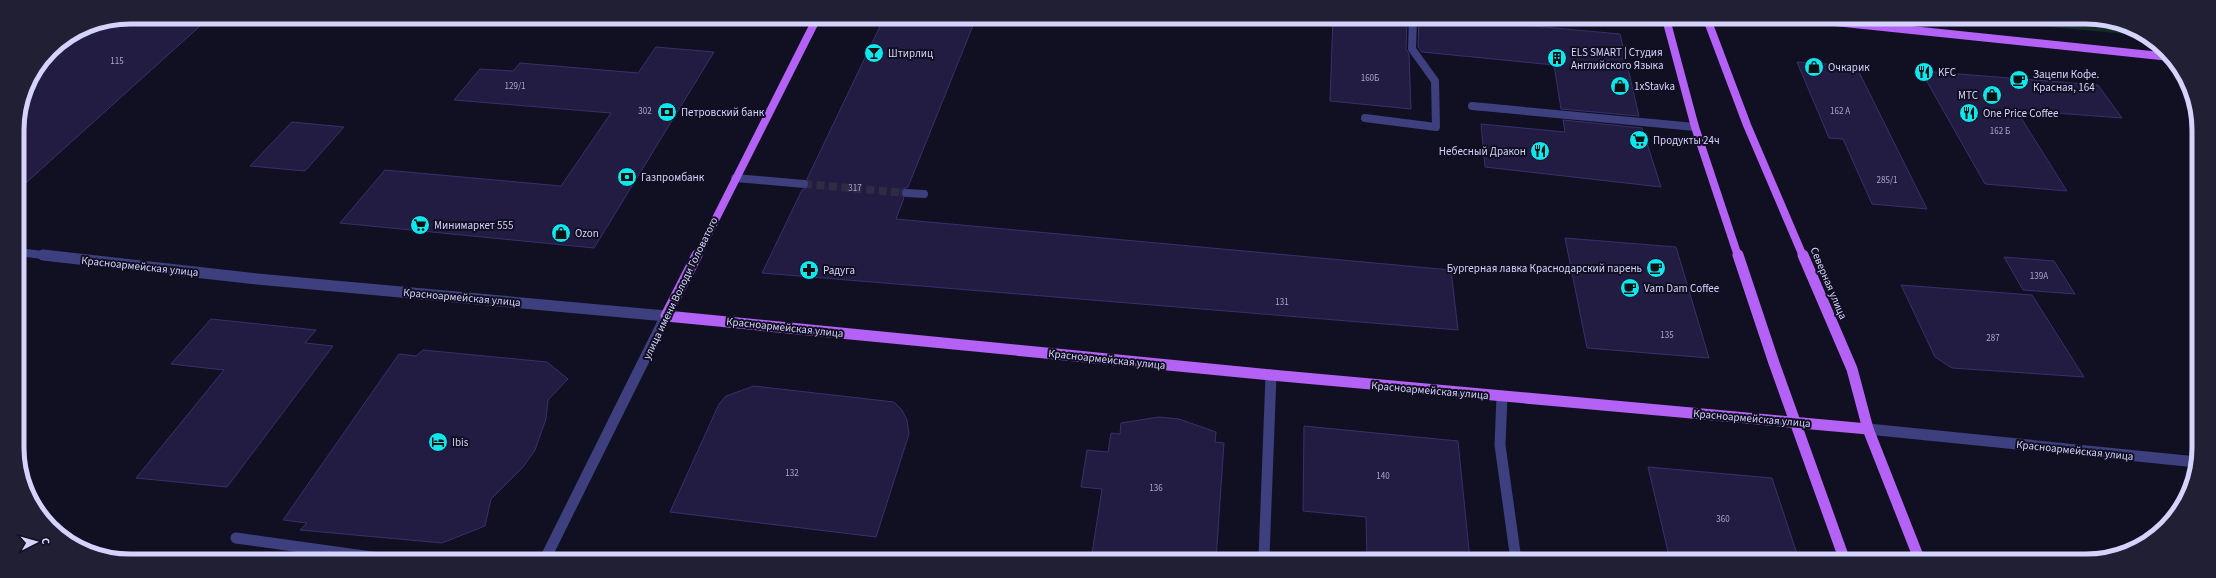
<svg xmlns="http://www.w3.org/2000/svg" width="2216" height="578" font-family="'Source Sans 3',sans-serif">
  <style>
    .green { fill: #132c29 }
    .building { fill: #221c42; stroke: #38306d }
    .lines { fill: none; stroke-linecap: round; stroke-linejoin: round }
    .minor-tunnel { stroke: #2e2c43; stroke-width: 8; stroke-dasharray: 8 4.5; stroke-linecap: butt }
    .minor-far1 { stroke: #3d3f7f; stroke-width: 8 }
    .minor { stroke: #3d3f7f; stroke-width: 11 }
    .major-far1 { stroke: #b461f6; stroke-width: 8 }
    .major { stroke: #b461f6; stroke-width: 11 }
    .labels { text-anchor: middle; stroke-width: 4; stroke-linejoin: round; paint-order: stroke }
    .number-label { font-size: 9px; fill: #a8a5ce }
    .poi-label { font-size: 11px; fill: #d5d3fc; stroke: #110f22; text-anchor: start }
    .street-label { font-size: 11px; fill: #d5d3fc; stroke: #110f22 }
    .rim { fill: none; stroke: #d5d3fc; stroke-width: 5 }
  </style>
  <rect width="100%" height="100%" fill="#110f22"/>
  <path class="green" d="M1966 19H2108L2138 35Z"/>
  <g class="building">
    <path d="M130 17H210L18 190 17 123 26 87 50 50 87 26 114 28 126 18Z"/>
    <path d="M884 18H976L908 187 901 190V195L904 198 896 219 1451 270 1458 330 762 273 802 190 809 187V182L807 179Z"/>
    <path d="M1333 18H1407L1406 49 1409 54 1411 109 1330 101Z"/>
    <path d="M1419 18H1446L1620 34 1639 116 1561 109 1554 65 1422 52 1418 47Z"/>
    <path d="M656 47 714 52 594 248 340 223 385 170 561 186 611 113 454 100 480 69 513 71 520 63 638 73Z"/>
    <path d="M1797 62 1856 66 1927 209 1872 204 1843 139 1829 138Z"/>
    <path d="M1921 71 2098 85 2122 118 2016 110 2067 191 1985 184Z"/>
    <path d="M1563 120 1642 128 1661 187 1485 167 1481 124 1565 132Z"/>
    <path d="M292 122 344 127 305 171 250 166Z"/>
    <path d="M1565 238 1676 247 1709 358 1587 348Z"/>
    <path d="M2004 257 2054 261 2075 294 2023 290Z"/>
    <path d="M1901 285 2032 295 2084 377 1952 368 1935 357Z"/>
    <path d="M211 319 316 330 305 343 333 346 227 487 136 478 224 370 171 364Z"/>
    <path d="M423 350 547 362 568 379 548 400 546 419 535 450 523 467 491 499 485 526 442 543 300 530 307 523 283 520 399 354 416 356Z"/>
    <path d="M754 386 894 402 902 410 907 420 909 434 876 537 670 512 719 404 726 396Z"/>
    <path d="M1159 417 1179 419 1216 432 1215 442 1224 443 1216 560H1091L1102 489 1081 487 1087 450 1108 452 1111 433 1120 434 1121 423Z"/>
    <path d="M1304 426 1458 441 1470 560H1367L1366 517 1303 511Z"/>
    <path d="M1648 467 1772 478 1799 560H1670Z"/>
  </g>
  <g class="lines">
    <path class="minor-tunnel" d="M804 184 906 193"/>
    <g class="minor-far1">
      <path d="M1472 106 1695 127"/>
      <path d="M1365 118 1436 127 1435 81 1412 49 1413 18"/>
      <path d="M735 178 804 184"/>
      <path d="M906 193 924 194"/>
      <path d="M18 252 51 256"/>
    </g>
    <g class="minor">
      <path d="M43 255 257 279 666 316 545 559"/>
      <path d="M1271 375 1264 557 1284 560"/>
      <path d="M1502 396 1500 445 1516 560"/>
      <path d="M1868 429 2197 462"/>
      <path d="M236 538 386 559"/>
    </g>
    <g class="major-far1">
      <path d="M1666 19 1695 127 1738 256"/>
      <path d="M1707 19 1747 125 1803 256"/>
      <path d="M1806 19 2170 57"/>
      <path d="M697 256 817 18"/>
    </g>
    <g class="major">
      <path d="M697 255 666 316 1271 375 1868 429"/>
      <path d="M1738 255 1774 363 1845 561"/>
      <path d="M1803 255 1852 369 1868 429 1920 561"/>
    </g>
  </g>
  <defs>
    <g id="bar-disc" transform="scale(1)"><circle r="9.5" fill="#0ee7ee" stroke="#110f22"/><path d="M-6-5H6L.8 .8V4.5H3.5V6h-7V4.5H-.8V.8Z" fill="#111"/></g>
    <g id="building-disc" transform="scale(1)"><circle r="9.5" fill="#0ee7ee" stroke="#110f22"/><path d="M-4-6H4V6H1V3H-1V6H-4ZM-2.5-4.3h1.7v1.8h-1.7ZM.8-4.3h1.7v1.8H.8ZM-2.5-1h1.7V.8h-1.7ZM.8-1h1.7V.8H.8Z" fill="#111"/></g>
    <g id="shop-disc" transform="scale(1)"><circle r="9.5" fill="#0ee7ee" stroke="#110f22"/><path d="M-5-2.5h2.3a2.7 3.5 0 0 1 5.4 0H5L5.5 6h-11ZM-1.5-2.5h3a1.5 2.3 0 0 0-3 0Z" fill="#111"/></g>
    <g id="restaurant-disc" transform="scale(1)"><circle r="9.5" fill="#0ee7ee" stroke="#110f22"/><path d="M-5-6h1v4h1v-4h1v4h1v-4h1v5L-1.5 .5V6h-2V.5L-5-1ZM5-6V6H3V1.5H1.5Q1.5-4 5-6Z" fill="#111"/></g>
    <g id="cafe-disc" transform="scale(1)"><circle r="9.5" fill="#0ee7ee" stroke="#110f22"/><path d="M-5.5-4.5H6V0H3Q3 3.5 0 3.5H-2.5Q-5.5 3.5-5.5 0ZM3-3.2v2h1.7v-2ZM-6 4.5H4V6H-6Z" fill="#111"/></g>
    <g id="bank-disc" transform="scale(1)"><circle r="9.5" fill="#0ee7ee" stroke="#110f22"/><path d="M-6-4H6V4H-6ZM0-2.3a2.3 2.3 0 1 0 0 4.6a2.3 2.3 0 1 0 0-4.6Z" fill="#111"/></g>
    <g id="supermarket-disc" transform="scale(1)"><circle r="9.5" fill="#0ee7ee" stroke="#110f22"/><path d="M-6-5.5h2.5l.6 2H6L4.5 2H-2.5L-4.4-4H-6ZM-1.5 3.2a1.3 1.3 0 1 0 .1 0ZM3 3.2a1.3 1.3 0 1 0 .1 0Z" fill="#111"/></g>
    <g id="pharmacy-disc" transform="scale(1)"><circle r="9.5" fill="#0ee7ee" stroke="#110f22"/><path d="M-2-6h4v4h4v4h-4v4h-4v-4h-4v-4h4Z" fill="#111"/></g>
    <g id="hotel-disc" transform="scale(1)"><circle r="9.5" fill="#0ee7ee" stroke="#110f22"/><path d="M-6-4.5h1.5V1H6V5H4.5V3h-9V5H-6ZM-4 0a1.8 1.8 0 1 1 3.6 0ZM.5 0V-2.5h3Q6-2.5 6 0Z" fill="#111"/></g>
  </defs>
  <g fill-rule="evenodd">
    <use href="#bar-disc" x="874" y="53"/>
    <use href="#building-disc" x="1557" y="58"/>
    <use href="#shop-disc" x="1814" y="67"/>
    <use href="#restaurant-disc" x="1924" y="72"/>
    <use href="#cafe-disc" x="2019" y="80"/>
    <use href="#shop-disc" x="1620" y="86"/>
    <use href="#shop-disc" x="1992" y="95"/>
    <use href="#bank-disc" x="667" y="112"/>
    <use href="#restaurant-disc" x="1969" y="113"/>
    <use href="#supermarket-disc" x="1639" y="140"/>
    <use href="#restaurant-disc" x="1540" y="151"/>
    <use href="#bank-disc" x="627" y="177"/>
    <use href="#supermarket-disc" x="420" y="225"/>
    <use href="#shop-disc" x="561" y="233"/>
    <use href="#cafe-disc" x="1656" y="268"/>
    <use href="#pharmacy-disc" x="809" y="270"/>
    <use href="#cafe-disc" x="1630" y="288"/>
    <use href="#hotel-disc" x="438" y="442"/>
  </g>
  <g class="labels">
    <g class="number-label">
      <text x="117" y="64">115</text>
      <text x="1370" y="81">160Б</text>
      <text x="515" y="89">129/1</text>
      <text x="645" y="114">302</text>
      <text x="1840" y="114">162 А</text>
      <text x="2000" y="134">162 Б</text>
      <text x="1887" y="183">285/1</text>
      <text x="855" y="191">317</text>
      <text x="2039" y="279">139А</text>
      <text x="1282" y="305">131</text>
      <text x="1667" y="338">135</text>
      <text x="1993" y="341">287</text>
      <text x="792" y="476">132</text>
      <text x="1383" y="479">140</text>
      <text x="1156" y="491">136</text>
      <text x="1723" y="522">360</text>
    </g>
    <g class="poi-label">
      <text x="1571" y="56">ELS SMART | Студия<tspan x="1571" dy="13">Английского Языка</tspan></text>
      <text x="888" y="57">Штирлиц</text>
      <text x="1828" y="71">Очкарик</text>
      <text x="1938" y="76">KFC</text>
      <text x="2033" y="78">Зацепи Кофе.<tspan x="2033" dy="13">Красная, 164</tspan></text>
      <text x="1634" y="90">1xStavka</text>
      <text x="1978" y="99" text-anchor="end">МТС</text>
      <text x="681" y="116">Петровский банк</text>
      <text x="1983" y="117">One Price Coffee</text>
      <text x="1653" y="144">Продукты 24ч</text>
      <text x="1526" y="155" text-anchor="end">Небесный Дракон</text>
      <text x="641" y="181">Газпромбанк</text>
      <text x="434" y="229">Минимаркет 555</text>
      <text x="575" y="237">Ozon</text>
      <text x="1642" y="272" text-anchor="end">Бургерная лавка Краснодарский парень</text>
      <text x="823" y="274">Радуга</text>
      <text x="1644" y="292">Vam Dam Coffee</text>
      <text x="452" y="446">Ibis</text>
    </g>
    <g class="street-label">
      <text transform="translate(140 266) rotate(6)" y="4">Красноармейская улица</text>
      <text transform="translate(1829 283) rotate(67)" y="4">Северная улица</text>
      <text transform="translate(680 288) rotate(-64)" y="4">улица имени Володи Головатого</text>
      <text transform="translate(462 297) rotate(5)" y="4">Красноармейская улица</text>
      <text transform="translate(785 327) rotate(6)" y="4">Красноармейская улица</text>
      <text transform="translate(1107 359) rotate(6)" y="4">Красноармейская улица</text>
      <text transform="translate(1430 390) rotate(5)" y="4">Красноармейская улица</text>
      <text transform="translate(1752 418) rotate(5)" y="4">Красноармейская улица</text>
      <text transform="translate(2075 450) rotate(6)" y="4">Красноармейская улица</text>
    </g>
  </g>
  <path d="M0 0H2216V578H0ZM130 24H2086A106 106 0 0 1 2192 130V448A106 106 0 0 1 2086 554H130A106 106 0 0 1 24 448V130A106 106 0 0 1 130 24Z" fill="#211f33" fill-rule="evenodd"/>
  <path class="rim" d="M130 24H2086A106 106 0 0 1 2192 130V448A106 106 0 0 1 2086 554H130A106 106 0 0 1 24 448V130A106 106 0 0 1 130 24Z"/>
  <g transform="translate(36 542) rotate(84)" stroke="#110f22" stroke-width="3" paint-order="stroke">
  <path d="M0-3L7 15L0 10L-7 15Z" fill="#d5d3fc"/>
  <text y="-6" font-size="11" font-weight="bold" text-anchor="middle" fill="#d5d3fc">С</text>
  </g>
</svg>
